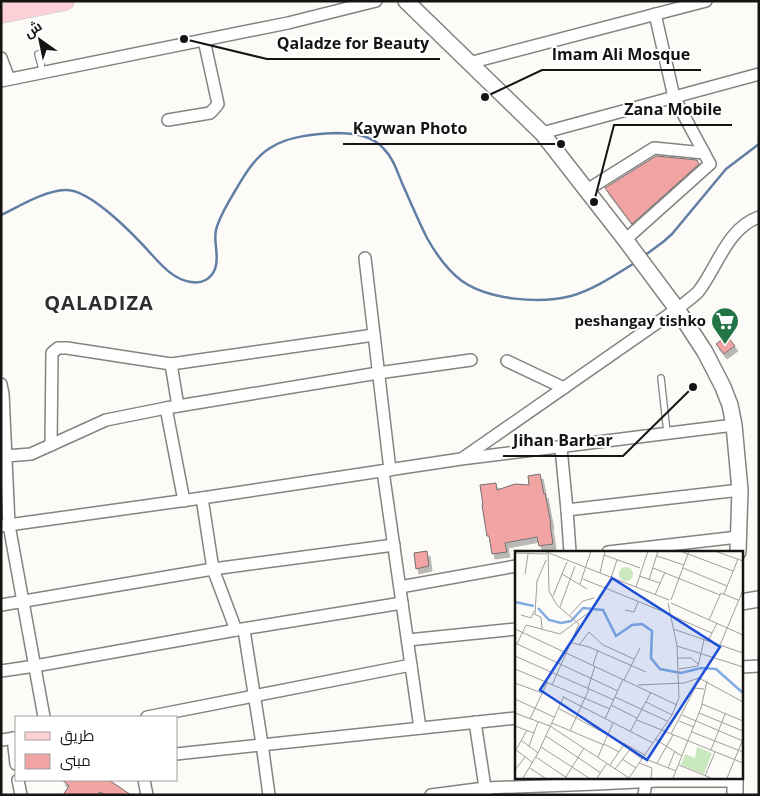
<svg xmlns="http://www.w3.org/2000/svg" width="760" height="796" font-family="'Open Sans',Cairo,sans-serif">
  <style>
    .lines { fill: none; stroke-linecap: round; stroke-linejoin: round }
    .stream { stroke: #617ea4; stroke-width: 2.5 }
    .building { fill: #f1a4a3; stroke: #736f6f; filter: url(#shadow) }
    .lane-casing { stroke: #848380; stroke-width: 8 }
    .street-casing { stroke: #848380; stroke-width: 14 }
    .secondary-casing { stroke: #848380; stroke-width: 18 }
    .primary-casing { stroke: #d5d5d5; stroke-width: 20 }
    .lane { stroke: #fff; stroke-width: 5.5 }
    .street { stroke: #fff; stroke-width: 11 }
    .secondary { stroke: #fff; stroke-width: 15 }
    .primary { stroke: #fdcfd6; stroke-width: 18 }
    .labels { text-anchor: middle; stroke-width: 4; stroke-linejoin: round; paint-order: stroke }
    .poi-label { font-size: 15px; font-weight: bold; fill: #151413; stroke: #fff; text-anchor: end }
    .district-label { font-size: 20px; font-weight: bold; letter-spacing: 1px; fill: #2e2e2b; stroke: #fff }
    .inset-river { fill: none; stroke: #82abe2; stroke-width: 2.5 }
    .inset-road { fill: none; stroke: #a09f9c; stroke-width: 1 }
    .view { fill: #1d4ed8; fill-opacity: 0.15; stroke: #1d4ed8; stroke-width: 2.5 }
    .inset-edge { fill: none; stroke: #151413; stroke-width: 2.5 }
    .leader { fill: none; stroke: #151413; stroke-width: 2 }
    .callout-dot { fill: #151413; stroke: #fff; stroke-width: 2 }
    .callout-label { font-size: 16px; text-anchor: middle; font-weight: bold; fill: #151413; stroke: #fff; stroke-width: 4; stroke-linejoin: round; paint-order: stroke }
  </style>
  <defs>
    <filter id="shadow"><feDropShadow dx="3" dy="5" stdDeviation="0" flood-color="#0004"/></filter>
  </defs>
  <rect width="100%" height="100%" fill="#fcfbf7"/>
  <g class="lines">
    <g class="stream">
      <path d="M1 215C20 206 44 191 65 190 90 188 137 238 153 256 163 267 175 280 191 282 202 284 211 279 215 269 220 256 213 243 216 230 219 217 228 203 235 191 244 176 254 158 270 148 288 136 315 134 336 133 353 133 372 135 384 149 393 158 397 171 402 183 410 201 418 220 427 238 436 254 447 270 462 281 489 300 540 304 571 296 595 289 615 275 636 262"/>
      <path d="M644 256 663 242 672 234 726 169 759 144"/>
    </g>
  </g>
  <g class="building">
    <path d="M656 156 697 160 699 164 632 224 605 188Z"/>
    <path d="M727 336 735 346 724 354 716 344Z"/>
    <path d="M540 474 544 494 545 493 551 524H550L553 544 539 546 537 537 505 543 507 552 492 554 489 536H487L482 505H483L480 485 496 483 497 490 515 484 529 485 528 476Z"/>
    <path d="M427 551 429 566 416 569 414 553Z"/>
    <path d="M62 780H109L131 795H105L100 792 97 795H63L69 786Z"/>
  </g>
  <g class="lines">
    <g class="lane-casing">
      <g id="lane">
        <path d="M38 54 43 73"/>
        <path d="M661 378 667 432"/>
      </g>
    </g>
    <g class="street-casing">
      <g id="street">
        <path d="M1 58 9 79"/>
        <path d="M469 63 706 1"/>
        <path d="M1 81 288 23 376 1"/>
        <path d="M168 120 210 113 214 109 218 104 204 40"/>
        <path d="M542 133 759 74"/>
        <path d="M587 190 654 148 704 153"/>
        <path d="M625 240 710 164 674 97 655 14"/>
        <path d="M365 258 390 470"/>
        <path d="M507 361 564 388"/>
        <path d="M171 364 178 406"/>
        <path d="M1 384 3 394 9 525 44 717"/>
        <path d="M166 408 184 501"/>
        <path d="M51 445 52 353 58 348H67L171 364 374 335"/>
        <path d="M561 448 567 510 570 552"/>
        <path d="M6 456 31 454 106 420 166 408 378 373 471 360"/>
        <path d="M463 458 677 309C683 304 692 298 698 292 717 268 727 228 759 217"/>
        <path d="M383 471 420 728"/>
        <path d="M202 498 213 569 236 630"/>
        <path d="M567 510 740 490"/>
        <path d="M1 526 202 498 461 459 734 425"/>
        <path d="M608 552 738 537"/>
        <path d="M400 587 516 566"/>
        <path d="M1 605 213 569 394 545"/>
        <path d="M244 630 262 744 269 795"/>
        <path d="M408 640 516 629"/>
        <path d="M741 667 759 666"/>
        <path d="M1 671 35 666 236 630 402 603"/>
        <path d="M147 717 411 665"/>
        <path d="M475 722 486 794"/>
        <path d="M13 738 16 764"/>
        <path d="M1 740 16 738"/>
        <path d="M176 754 516 718"/>
        <path d="M18 780 21 795"/>
        <path d="M144 780 147 795"/>
        <path d="M431 795 485 788 597 784 657 781H735"/>
        <path d="M644 795 646 782"/>
      </g>
    </g>
    <g class="secondary-casing">
      <g id="secondary">
        <path d="M406 1 542 133 627 242 677 309 705 352 723 387 730 405 734 425 740 490 738 552"/>
        <path d="M741 602 759 599"/>
        <path d="M735 795V777"/>
      </g>
    </g>
    <g class="primary-casing">
      <path id="primary" d="M1 14 65 1"/>
    </g>
    <use href="#lane" class="lane"/>
    <use href="#street" class="street"/>
    <use href="#secondary" class="secondary"/>
    <use href="#primary" class="primary"/>
  </g>
  <defs>
    <g id="supermarket-pin" transform="scale(1.4375)"><path d="M0 17L-7.5 6A9.5 9.5 0 1 1 7.5 6Z" fill="#247546" stroke="#fff"/><path d="M-6-5.5h2.5l.6 2H6L4.5 2H-2.5L-4.4-4H-6ZM-1.5 3.2a1.3 1.3 0 1 0 .1 0ZM3 3.2a1.3 1.3 0 1 0 .1 0Z" fill="#fff"/></g>
  </defs>
  <g fill-rule="evenodd">
    <use href="#supermarket-pin" x="725" y="321"/>
  </g>
  <g class="labels">
    <g class="poi-label">
      <text x="706" y="326">peshangay tishko</text>
    </g>
    <g class="district-label">
      <text x="99" y="310">QALADIZA</text>
    </g>
  </g>
  <g transform="translate(515 551)">
    <rect width="228" height="228" fill="#fcfbf7"/>
    <path d="M104 23a7 7 0 1 1 14 0a7 7 0 1 1-14 0ZM182 196 197 202 189 223 166 214 170 203 180 207Z" fill="#c9e8bd"/>
    <path class="inset-river" d="M0 51 19 55M23 57 34 69 46 72 56 70 68 57 88 59 101 85 117 74 127 73 137 80 136 107 145 118 166 122 186 117 201 118 228 142"/>
    <path class="inset-road" d="M29 0 154 49M33 0 34 40 42 54 64 73 37 134M165 0 218 20M200 0 228 10M0 2 32 3M89 4 125 17M142 5 169 14M138 17 205 44M168 17 212 35M85 22 90 0M10 23 13 3M47 23 72 38M124 25 145 32M96 27 102 9M68 28 154 63M134 29 143 0M65 33 76 0M121 36 133 0M209 43 223 8M140 44 150 21M38 45 52 11M156 49 174 0M156 52 228 84M45 56 60 15M110 59 119 61 123 51M19 63 26 66 27 78M20 63 22 30 31 9M6 64 16 67 19 60M55 64 68 50 79 47M155 64 197 82M194 69 206 42 223 49M0 78 162 154M158 78 228 102M193 90 202 72M0 92 103 140M57 92 74 96 131 121M2 93 11 74 45 83 73 62M64 94 74 81 88 94 119 108M205 94 228 39M162 95 228 116M0 105 99 149M163 107H176L183 113M78 114 83 99M0 118 95 158M164 118 183 115 189 89M109 129 125 97M0 132 27 142M123 134 169 132 184 127 228 151M73 137 80 115M48 146 138 192M100 146 152 170M0 148 39 166M131 151 157 164M187 153 228 170M96 154 122 167M43 157 130 204M0 162 35 175 114 227M184 162 228 180M167 164 228 190M15 168 32 132M90 168 108 128M122 169 228 212M164 170 179 176M37 172 89 194M0 175 19 182M55 180 74 138M115 181 136 141M177 181 228 201M156 183 180 137 189 138M31 185 86 222M140 188 167 205M6 189 23 202M89 193 104 201M14 195 23 171M26 196 74 227M0 198 18 212M1 199 12 179M115 199 127 208M196 199 210 163M21 206 52 227M83 206 98 172M128 207 161 220M107 208 121 217M124 212 137 217 136 227M142 212 158 184M95 214 110 192M164 214 196 227M15 217 30 227M153 217 160 200M100 218 117 196M0 219 10 206M190 225 200 201M51 226 69 197M8 227 23 202 49 145M82 227 92 212M114 227 157 164 164 147 162 95 153 52M158 227 186 157 192 130M212 227 228 188"/>
    <path class="view" d="M97 27 205 96 132 209 25 139Z"/>
    <rect width="228" height="228" class="inset-edge"/>
  </g>
  <path class="leader" d="M184 39L267 59H440M485 97L542 70H701M594 202L614 125H732M561 144L477 144H343M693 387L623 456H503"/>
  <g class="callout-dot">
    <circle cx="184" cy="39" r="5"/>
    <circle cx="485" cy="97" r="5"/>
    <circle cx="594" cy="202" r="5"/>
    <circle cx="561" cy="144" r="5"/>
    <circle cx="693" cy="387" r="5"/>
  </g>
  <g class="callout-label">
    <text x="353" y="49">Qaladze for Beauty</text>
    <text x="621" y="60">Imam Ali Mosque</text>
    <text x="673" y="115">Zana Mobile</text>
    <text x="410" y="134">Kaywan Photo</text>
    <text x="563" y="446">Jihan Barbar</text>
  </g>
  <rect width="760" height="796" fill="none" stroke="#151413" stroke-width="5"/>
  <rect x="15" y="716" width="162" height="65" fill="#ffffff" stroke="#a1a1a1"/>
  <rect x="25" y="732" width="25" height="8" fill="#fdcfd6" stroke="#a1a1a1"/>
  <text x="60" y="741" font-size="15" fill="#151413">طريق</text>
  <rect x="25" y="754" width="25" height="15" fill="#f1a4a3" stroke="#a1a1a1"/>
  <text x="60" y="766" font-size="15" fill="#151413">مبنى</text>
  <g transform="translate(40 40) rotate(327)" stroke="#ffffff" stroke-width="4" paint-order="stroke">
  <path d="M0-4L9 19L0 12L-9 19Z" fill="#151413"/>
  <text y="-8" font-size="14" font-weight="bold" text-anchor="middle" fill="#151413">ش</text>
  </g>
</svg>
